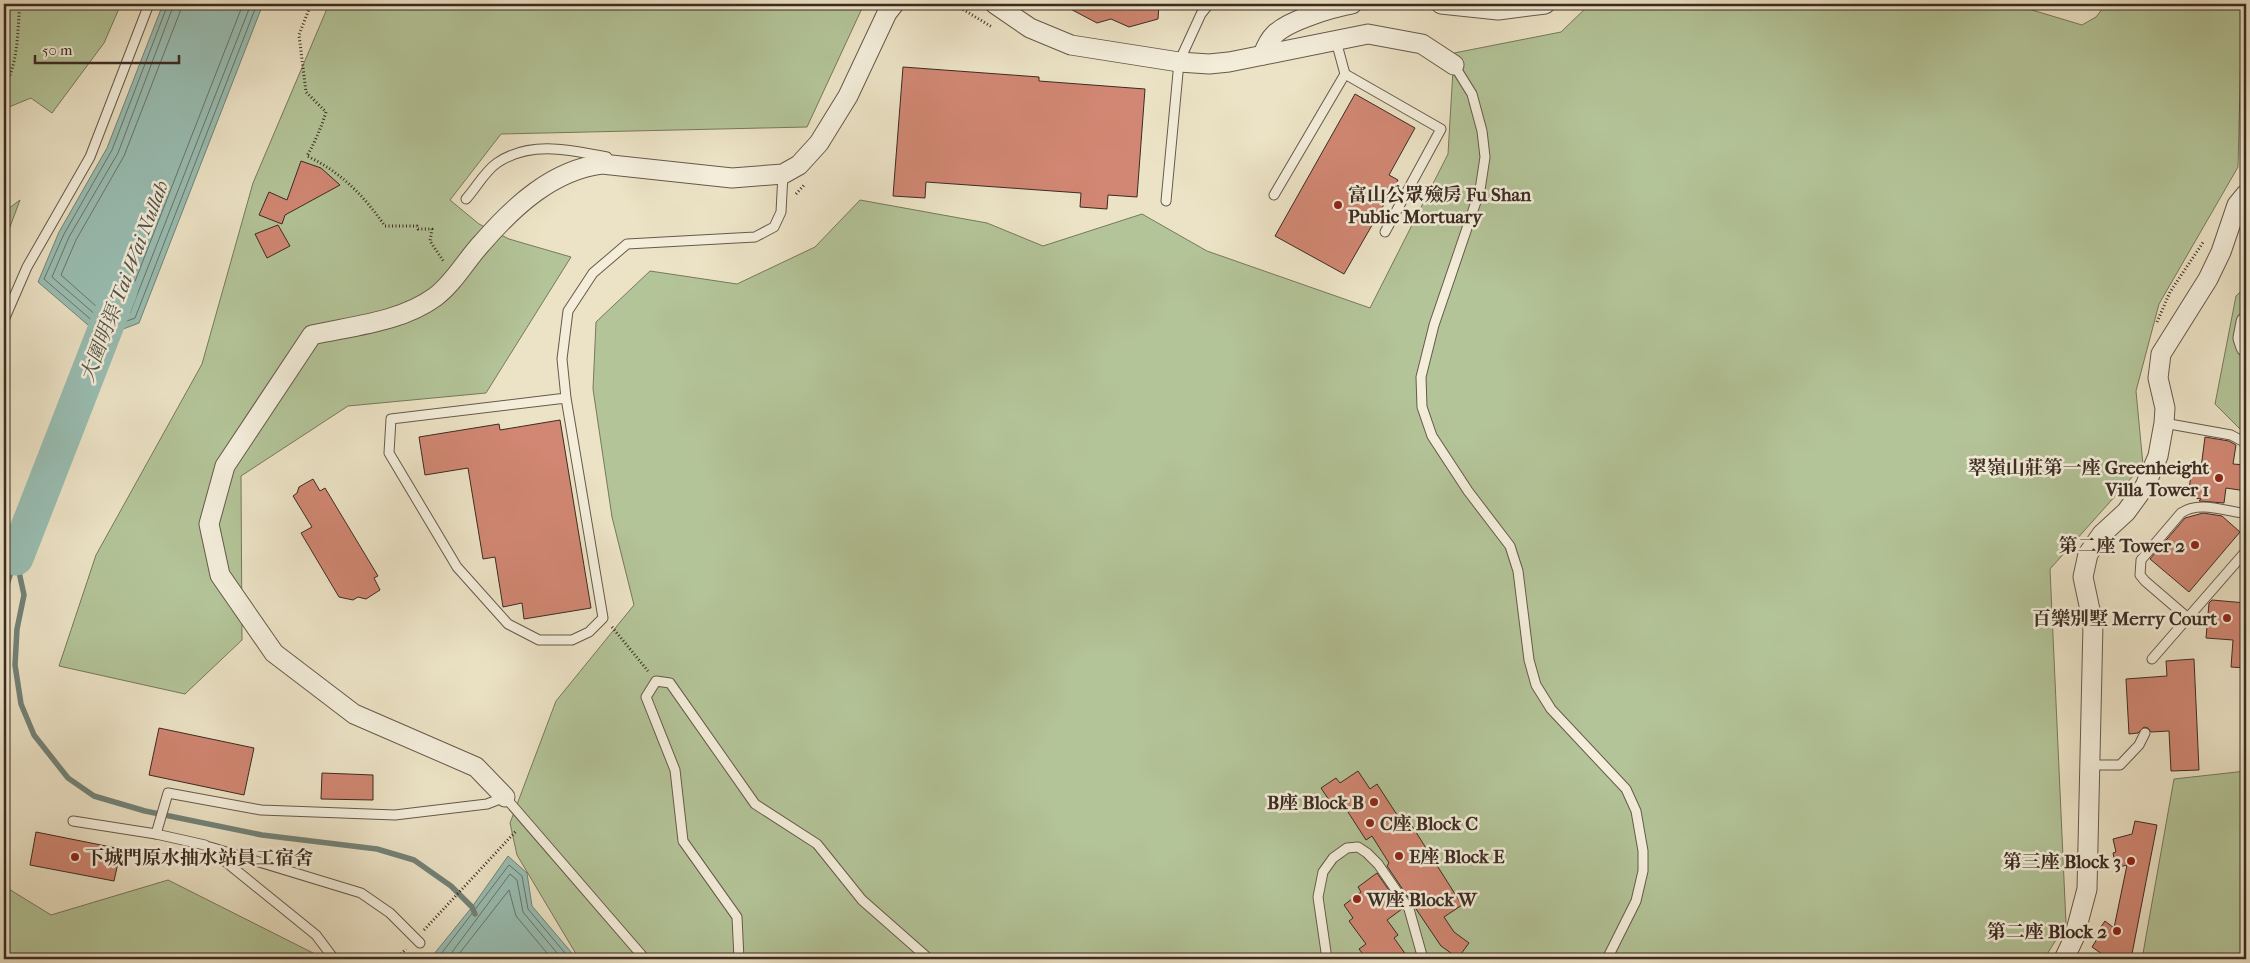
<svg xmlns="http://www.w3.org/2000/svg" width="2250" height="963" font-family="'IM FELL French Canon','Noto Serif TC',serif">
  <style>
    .green { fill: #b3c498; stroke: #77785d }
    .water { fill: #99beb3; stroke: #738379 }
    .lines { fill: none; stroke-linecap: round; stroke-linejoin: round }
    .shore { stroke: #6a746a; stroke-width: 1 }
    .stream { stroke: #738379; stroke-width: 5.5 }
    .river { stroke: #99beb3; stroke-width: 35 }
    .building { fill: #d18773; stroke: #3b2b22 }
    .service-casing { stroke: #67594b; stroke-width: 11 }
    .minor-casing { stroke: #67594b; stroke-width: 21 }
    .path { stroke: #3b2b22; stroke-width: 3; stroke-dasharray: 1 2.5; stroke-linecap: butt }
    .service { stroke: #f3edda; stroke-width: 9 }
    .minor { stroke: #f3edda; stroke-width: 19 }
    .poi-dot { fill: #8f2418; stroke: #f3edda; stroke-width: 2 }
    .labels { text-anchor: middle; stroke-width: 5; stroke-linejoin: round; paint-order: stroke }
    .poi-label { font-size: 19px; font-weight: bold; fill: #3b2b22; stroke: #f3edda; text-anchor: end }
    .water-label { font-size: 20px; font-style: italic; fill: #525046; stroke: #f3edda }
  </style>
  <rect width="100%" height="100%" fill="#ece3c6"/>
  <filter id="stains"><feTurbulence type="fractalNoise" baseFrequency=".004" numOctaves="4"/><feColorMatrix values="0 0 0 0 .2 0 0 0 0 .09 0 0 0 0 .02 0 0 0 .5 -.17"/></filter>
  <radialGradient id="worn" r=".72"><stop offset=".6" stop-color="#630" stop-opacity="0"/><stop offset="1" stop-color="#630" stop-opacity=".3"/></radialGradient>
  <g class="green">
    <path d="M4 4H121L104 43 52 113 31 98 4 109Z"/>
    <path d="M329 4H864L807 127 501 134 450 200 479 224 509 239 571 257 486 393 348 406 241 476 242 640 185 694 59 666 96 555 202 364 253 183Z"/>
    <path d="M1590 4H2012L2082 25 2096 17 2106 4H2242L2238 167 2159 304 2136 391 2143 465 2050 569 2066 924 2044 959H579L517 855 510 823 556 701 634 605 612 517 593 389 596 322 650 271 737 284 815 247 860 200 987 223 1043 246 1142 214 1207 251 1370 308 1448 154 1454 53 1561 32Z"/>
    <path d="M20 200 4 243V212Z"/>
    <path d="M2246 287V435L2215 404 2236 296Z"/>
    <path d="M2246 771V959H2142L2174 779Z"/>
    <path d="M168 880 325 959H4V886L51 915Z"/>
  </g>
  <g class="water">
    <path d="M163 4H263L139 323 102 337 38 282 59 232 107 148Z"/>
    <path d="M508 856 527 873 532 906 577 959H436L434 954 472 907Z"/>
  </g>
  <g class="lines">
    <g class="shore">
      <path d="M168 4 112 150 64 234 44 279 103 330 135 318 257 4"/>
      <path d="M174 4 118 153 69 237 52 277 105 323 130 313 251 4"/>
      <path d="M181 4 180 12 124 156 76 240 61 275 106 315 125 307 243 4"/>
      <path d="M441 959V954L509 865 522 876 528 909 570 959"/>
      <path d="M447 959 510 874 517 880 523 912 562 959"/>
      <path d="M455 959 509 890 516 916 552 959"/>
    </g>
    <g class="stream">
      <path d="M16 558 24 595 17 629 15 665 21 704 34 735 68 778 94 796 145 811 262 835 377 849 414 860 451 886 472 907 475 914"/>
      <path d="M4 566 16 558"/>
      <path d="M4 594 15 560"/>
    </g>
    <path class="river" d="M16 558 120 291"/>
  </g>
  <g class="building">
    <path d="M1061 4H1159L1158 19 1129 27 1111 19 1097 23Z"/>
    <path d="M903 67 1039 77V81L1145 89 1137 197 1108 195 1107 209 1080 207 1081 193 926 182 925 198 893 196Z"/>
    <path d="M1355 94 1415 128 1389 175 1398 180 1344 274 1275 236Z"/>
    <path d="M301 161 321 168 340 185 285 215 282 224 259 215 269 192 287 200Z"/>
    <path d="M278 225 290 246 267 258 255 234Z"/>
    <path d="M560 420 591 608 524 619 522 603 503 607 495 557 483 559 468 468 425 475 419 437 499 424 500 430Z"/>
    <path d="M2205 437 2229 441 2236 445 2233 464 2246 465V491L2226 488 2224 503 2199 501 2201 499 2188 497 2192 467 2201 468Z"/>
    <path d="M313 479 320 491 325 488 378 576 374 578 380 590 366 599 358 597 353 600 339 597 301 533 312 527 293 496 297 493 299 487Z"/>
    <path d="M2203 513 2222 516 2240 532 2189 592 2150 559 2185 518Z"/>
    <path d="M2212 600 2246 603V668L2231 667 2233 640 2206 638 2209 603Z"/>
    <path d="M2194 659 2199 770 2171 771 2169 731 2151 732 2148 728 2144 727 2138 733 2129 734 2126 679 2167 676 2166 661Z"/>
    <path d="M159 728 254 748 244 795 149 775Z"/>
    <path d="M1358 771 1370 789 1377 784 1401 821 1407 818 1462 905 1444 917 1454 932 1469 943 1458 958 1441 946 1387 866 1389 863 1372 836 1366 840 1339 798 1331 803 1321 788 1336 778 1340 783Z"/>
    <path d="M322 773 373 775V800L321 799Z"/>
    <path d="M2135 821 2157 825 2131 959H2109L2092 947 2099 936 2096 934 2105 921 2114 928 2127 865 2116 868 2113 853 2116 852 2113 839 2132 834Z"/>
    <path d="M36 832 121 849 114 881 30 865Z"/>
    <path d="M1377 873 1402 909 1387 920 1398 935 1394 938 1409 959H1367L1359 949 1366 944 1349 921 1353 918 1344 905 1361 892 1358 887Z"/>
  </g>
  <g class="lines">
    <g class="service-casing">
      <g id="service">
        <path d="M1454 65 1472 94 1482 131 1485 157 1480 190 1434 325 1421 377 1422 407 1432 436 1468 491 1510 546 1518 571 1529 660 1536 685 1551 709 1626 789 1636 811 1643 851V871L1636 901 1607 959"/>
        <path d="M1345 74 1441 129 1385 232"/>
        <path d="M1274 195 1345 74 1336 41"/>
        <path d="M466 199C476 188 485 171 497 163 530 140 571 150 607 157"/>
        <path d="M1166 201 1179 62 1201 14 1209 4"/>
        <path d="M4 320 27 267 90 157 149 4"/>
        <path d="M566 398 391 419 389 453 457 567 508 624 539 640H572L589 632 603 618 566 398 562 359 568 311 593 273 627 244 755 237 774 227 781 212 783 174"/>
        <path d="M2164 423 2231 435 2246 443"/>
        <path d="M2188 618 2145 581 2140 575 2141 560 2181 513C2198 501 2222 510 2242 513L2246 511"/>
        <path d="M2152 659 2246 551"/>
        <path d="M2091 765H2120L2139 745 2145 733"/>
        <path d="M73 821 156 834 205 845 316 935 334 959"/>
        <path d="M156 834 168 793 261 810 395 815 487 804 505 797 645 959"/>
        <path d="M210 847 361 893 390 913 420 943"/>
        <path d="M739 959 737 917 683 841 675 770 646 697 656 681 670 683 755 804 817 844 862 900 929 959"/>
        <path d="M1327 959 1318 897 1323 872 1333 858 1347 848 1358 847 1367 853 1378 864 1409 909 1423 959"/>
      </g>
    </g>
    <g class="minor-casing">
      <g id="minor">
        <path d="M995 4 1030 28 1071 45 1179 62 1209 64 1229 62 1368 34 1422 44 1454 65"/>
        <path d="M1441 4 1498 10 1545 4"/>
        <path d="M1263 55C1266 46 1269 40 1275 34 1290 20 1331 8 1352 4"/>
        <path d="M2246 322 2243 338 2246 347"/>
        <path d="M505 797 476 767 354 714 274 653 220 575 209 524 225 466 312 335C352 326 401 322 435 297 454 283 466 260 482 243 514 206 553 170 602 164L732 178 783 174 799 165 819 143 848 96 887 13 894 4"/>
        <path d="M2064 959 2074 938 2087 889 2093 624 2083 577 2088 554 2102 534 2126 512 2145 486 2158 456 2164 423 2165 408 2158 378 2161 354 2208 279 2221 252 2237 205 2246 194"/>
      </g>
    </g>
    <g class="path">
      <path d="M311 4 299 35 306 92 326 112C321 128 315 142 307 156 341 172 364 196 385 226H417L418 229H432L430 241 444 262"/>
      <path d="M954 4 992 27"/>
      <path d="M4 88C19 61 17 33 20 4"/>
      <path d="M796 194 805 184"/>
      <path d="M2157 322 2170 292 2204 241"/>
      <path d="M612 627 648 671"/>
      <path d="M424 930 517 830"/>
      <path d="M396 959 406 949"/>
    </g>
    <use href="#service" class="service"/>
    <use href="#minor" class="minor"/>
  </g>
  <g class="poi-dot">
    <circle cx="1338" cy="205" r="5"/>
    <circle cx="2219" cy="478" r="5"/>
    <circle cx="2195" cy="545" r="5"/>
    <circle cx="2227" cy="618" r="5"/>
    <circle cx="1374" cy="802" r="5"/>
    <circle cx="1370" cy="823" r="5"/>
    <circle cx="1399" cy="856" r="5"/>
    <circle cx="75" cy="857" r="5"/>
    <circle cx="2131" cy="861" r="5"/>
    <circle cx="1357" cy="899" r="5"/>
    <circle cx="2117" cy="931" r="5"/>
  </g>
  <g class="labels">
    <g class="poi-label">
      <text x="1348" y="201" text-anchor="start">富山公眾殮房 Fu Shan<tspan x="1348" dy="22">Public Mortuary</tspan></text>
      <text x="2209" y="474">翠嶺山莊第一座 Greenheight<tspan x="2209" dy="22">Villa Tower 1</tspan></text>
      <text x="2185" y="552">第二座 Tower 2</text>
      <text x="2217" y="625">百樂別墅 Merry Court</text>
      <text x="1364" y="809">B座 Block B</text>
      <text x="1380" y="830" text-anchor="start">C座 Block C</text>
      <text x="1409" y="863" text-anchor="start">E座 Block E</text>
      <text x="85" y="864" text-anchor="start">下城門原水抽水站員工宿舍</text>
      <text x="2121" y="868">第三座 Block 3</text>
      <text x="1367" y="906" text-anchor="start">W座 Block W</text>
      <text x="2107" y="938">第二座 Block 2</text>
    </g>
    <g class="water-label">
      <text transform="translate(124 281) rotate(-69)" y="7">大圍明渠 Tai Wai Nullah</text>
    </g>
  </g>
  <rect width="2250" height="963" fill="none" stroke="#ece3c6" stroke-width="20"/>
  <rect x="5" y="5" width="2240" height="953" fill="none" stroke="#3b2b22" stroke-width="2.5"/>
  <rect x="10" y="10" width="2230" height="943" fill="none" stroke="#3b2b22"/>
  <path d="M35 55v8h144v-8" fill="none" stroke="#3b2b22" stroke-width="2.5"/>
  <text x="42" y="55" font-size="15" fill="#3b2b22" stroke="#f3edda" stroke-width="4" paint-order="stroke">50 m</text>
  <rect width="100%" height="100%" filter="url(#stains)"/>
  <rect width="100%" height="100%" fill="url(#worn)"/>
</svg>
